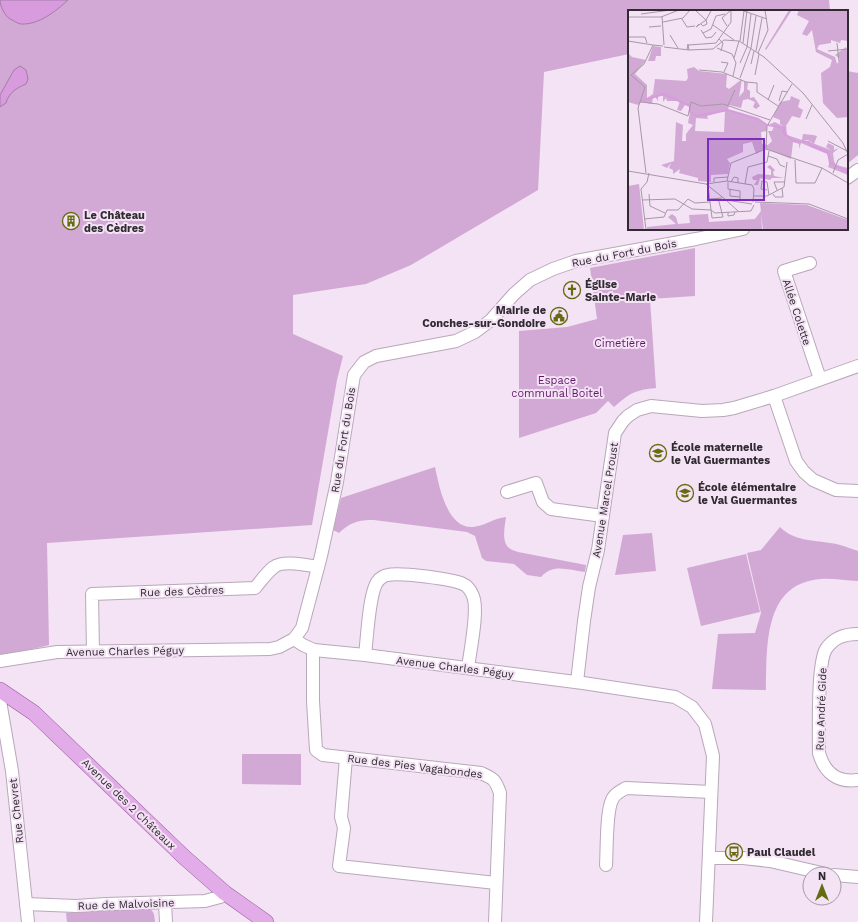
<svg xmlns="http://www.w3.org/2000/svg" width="858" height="922" font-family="'Work Sans',sans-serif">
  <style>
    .green { fill: #d1a9d4 }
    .water { fill: #d89cde; stroke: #a67aaa }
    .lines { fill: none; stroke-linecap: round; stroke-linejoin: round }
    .minor-casing { stroke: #b8a8b9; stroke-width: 14 }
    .major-casing { stroke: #975b9e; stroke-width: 16 }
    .minor { stroke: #fff; stroke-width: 12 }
    .major { stroke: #e2ace8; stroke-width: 15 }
    .labels { text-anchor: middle; stroke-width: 4; stroke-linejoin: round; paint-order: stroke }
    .poi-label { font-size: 11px; font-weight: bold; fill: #302a31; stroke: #f4e2f5; text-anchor: start }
    .street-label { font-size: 11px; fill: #302a31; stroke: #f4e2f5 }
    .park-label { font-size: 11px; fill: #601968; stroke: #f4e2f5 }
    .inset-river { fill: none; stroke: #d89cde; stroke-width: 2 }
    .inset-road { fill: none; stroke: #a698a7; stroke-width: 1 }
    .view { fill: #7b2cbf; fill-opacity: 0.15; stroke: #7b2cbf; stroke-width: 2 }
    .inset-edge { fill: none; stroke: #302a31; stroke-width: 2 }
  </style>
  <rect width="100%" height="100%" fill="#f4e2f5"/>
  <g class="green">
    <path d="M0 0H829L830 11H629V54L544 72 538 190 411 265 366 284 293 295V334L343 356 337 380 312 525 47 543 49 645 0 657Z"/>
    <path d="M847 71 858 73V155L847 164Z"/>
    <path d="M695 248V296L650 299 656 388C635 390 630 393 614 407L608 401 596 413 519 438V331L567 327 597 319 590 268Z"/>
    <path d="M435 467C439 486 447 529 473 527 484 526 495 518 506 517 505 526 501 541 509 548 511 550 516 551 518 552L586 565 585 572C568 570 553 563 541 577L527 575 514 564 486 561 482 558 475 536 467 532 374 520C358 520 351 522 339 533L333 530 341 498Z"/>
    <path d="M780 527C794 541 812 540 830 543 840 544 849 548 858 551V581C846 581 833 578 821 579 763 583 767 647 766 690L712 689 718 634 755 633 761 613 747 553 761 550Z"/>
    <path d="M652 533 656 571 615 575 623 535Z"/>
    <path d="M746 554 760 612 701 626 687 568Z"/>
    <path d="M242 754H301V785L242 784Z"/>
    <path d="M108 909H151L154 914 155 922H67L66 913Z"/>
  </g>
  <g class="water">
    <path d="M0 0H68C56 11 39 25 21 24 18 24 13 20 10 19 5 16 0 6 0 0Z"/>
    <path d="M20 66 26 70 28 79 26 84C17 88 9 92 6 103L0 107V95L14 70Z"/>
  </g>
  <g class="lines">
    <g class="minor-casing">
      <g id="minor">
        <path d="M847 178 858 170"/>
        <path d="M810 263 784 271 820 379"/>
        <path d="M774 396 796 461 804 472 813 480 836 490 858 491"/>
        <path d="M507 492 536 483 543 502 551 509 603 516"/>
        <path d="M858 634C845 634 834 637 826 649 817 663 819 733 819 753 824 772 837 783 858 780"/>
        <path d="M294 639 303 645 314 650 365 655 583 683 675 697 692 707 705 724 713 756 706 922"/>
        <path d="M314 650 313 655V701L316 750 323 755 481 773C494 779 495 779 500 793L495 922"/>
        <path d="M93 651 92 594 255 588C261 581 267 572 274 567 283 560 308 565 318 567"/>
        <path d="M365 655C367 640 369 591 378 581 380 578 385 575 388 575 399 572 453 579 463 584 468 586 471 591 473 596 479 610 470 651 468 668"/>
        <path d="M0 661 57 652 270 649 279 647 294 639 302 628 321 556 337 482 354 375 364 362 376 356 456 341 475 332 491 320 514 294 530 280 553 269 576 261 696 239 743 229"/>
        <path d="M577 682 584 621 589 587 598 550 615 433 623 421 628 416 637 410 651 406 702 411 723 410 734 408 774 396 858 366"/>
        <path d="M0 701 12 771 28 922"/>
        <path d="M346 758 341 817 344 828 339 866 496 883"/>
        <path d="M709 858H743L770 861 826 874"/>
        <path d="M606 865C607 850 606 812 612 800 614 794 621 791 626 788L711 792"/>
        <path d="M834 875 858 877"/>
        <path d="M165 903 166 922"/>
        <path d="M26 904 76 906 106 904 205 901 220 897 225 893"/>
      </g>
    </g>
    <g class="major-casing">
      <path id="major" d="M0 690 34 713 184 857 225 893 266 922"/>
    </g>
    <use href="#minor" class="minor"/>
    <use href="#major" class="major"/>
  </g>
  <defs>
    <g id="building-ring" transform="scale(0.9)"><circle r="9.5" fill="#f4e2f5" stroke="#656c0f" stroke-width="1.5"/><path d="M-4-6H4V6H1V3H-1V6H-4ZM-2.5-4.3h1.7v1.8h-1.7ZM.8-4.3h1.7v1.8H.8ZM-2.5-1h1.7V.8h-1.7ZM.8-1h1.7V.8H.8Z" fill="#656c0f"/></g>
    <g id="church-ring" transform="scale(0.9)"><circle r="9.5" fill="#f4e2f5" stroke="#656c0f" stroke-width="1.5"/><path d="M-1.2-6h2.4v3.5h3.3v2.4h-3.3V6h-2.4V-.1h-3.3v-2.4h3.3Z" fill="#656c0f"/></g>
    <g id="civic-ring" transform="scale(0.9)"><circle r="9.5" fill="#f4e2f5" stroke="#656c0f" stroke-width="1.5"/><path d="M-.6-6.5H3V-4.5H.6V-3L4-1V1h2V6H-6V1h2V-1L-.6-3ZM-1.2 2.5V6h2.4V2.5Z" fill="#656c0f"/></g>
    <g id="school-ring" transform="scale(0.9)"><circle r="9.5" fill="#f4e2f5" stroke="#656c0f" stroke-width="1.5"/><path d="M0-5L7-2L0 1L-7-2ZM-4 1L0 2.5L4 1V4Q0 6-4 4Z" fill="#656c0f"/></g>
    <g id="bus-ring" transform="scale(0.9)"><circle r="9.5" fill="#f4e2f5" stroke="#656c0f" stroke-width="1.5"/><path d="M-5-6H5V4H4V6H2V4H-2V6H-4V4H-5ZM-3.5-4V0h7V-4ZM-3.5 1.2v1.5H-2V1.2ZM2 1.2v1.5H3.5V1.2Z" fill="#656c0f"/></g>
  </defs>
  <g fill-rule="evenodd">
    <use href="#building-ring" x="71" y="221"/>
    <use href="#church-ring" x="572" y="290"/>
    <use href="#civic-ring" x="559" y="316"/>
    <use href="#school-ring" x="658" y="453"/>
    <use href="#school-ring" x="685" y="493"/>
    <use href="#bus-ring" x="734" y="852"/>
  </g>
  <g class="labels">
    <g class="poi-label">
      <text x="84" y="219">Le Château<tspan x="84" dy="13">des Cèdres</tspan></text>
      <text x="585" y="288">Église<tspan x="585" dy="13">Sainte-Marie</tspan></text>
      <text x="546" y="314" text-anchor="end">Mairie de<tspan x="546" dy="13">Conches-sur-Gondoire</tspan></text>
      <text x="671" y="451">École maternelle<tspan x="671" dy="13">le Val Guermantes</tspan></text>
      <text x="698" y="491">École élémentaire<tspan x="698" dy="13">le Val Guermantes</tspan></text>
      <text x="747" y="856">Paul Claudel</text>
    </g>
    <g class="street-label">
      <text transform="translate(624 253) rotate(-11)" y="4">Rue du Fort du Bois</text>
      <text transform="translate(797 312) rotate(72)" y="4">Allée Colette</text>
      <text transform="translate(343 440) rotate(-81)" y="4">Rue du Fort du Bois</text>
      <text transform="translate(605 500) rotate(-81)" y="4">Avenue Marcel Proust</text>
      <text transform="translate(182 591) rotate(-2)" y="4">Rue des Cèdres</text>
      <text transform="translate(125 651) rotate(-1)" y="4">Avenue Charles Péguy</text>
      <text transform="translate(455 667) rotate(7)" y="4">Avenue Charles Péguy</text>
      <text transform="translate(821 709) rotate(-88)" y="4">Rue André Gide</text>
      <text transform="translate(415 766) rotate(7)" y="4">Rue des Pies Vagabondes</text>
      <text transform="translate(129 804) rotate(44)" y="4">Avenue des 2 Châteaux</text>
      <text transform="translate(16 811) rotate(-96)" y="4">Rue Chevret</text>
      <text transform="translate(126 904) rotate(-2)" y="4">Rue de Malvoisine</text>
    </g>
    <g class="park-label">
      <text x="620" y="347">Cimetière</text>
      <text x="557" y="384">Espace<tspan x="557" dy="13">communal Boitel</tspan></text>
    </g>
  </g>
  <g transform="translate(628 10)">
    <rect width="220" height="220" fill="#f4e2f5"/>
    <path d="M161 0H164L138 40 137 39ZM171 0H220V31L213 30 212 33 203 30V33L191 35 189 39 207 47 209 54 212 49 207 45 218 37 220 46V107L209 108 195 93 193 63 202 57 204 50 188 42 184 20 179 26 174 24 181 11 169 5ZM25 36 33 37V46H28L27 51H20ZM0 43 4 47 18 50 7 64 19 75V88L25 84 27 69 58 71 60 68 59 59 66 57 71 61 99 64 98 77 101 79 114 69 111 87 116 81V71L120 73 119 79 122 81V88L126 87 132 96 128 99 125 97 127 92 120 89 115 90 113 98 101 95 100 100 130 109 139 114V121L133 122 134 134 140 135 144 131 140 121H144L146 116 142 114 147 112 156 117 152 114V110L145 107 152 92 162 90 163 86 172 90 170 97 175 100 172 108 164 106 158 116 159 125 174 130 175 124 185 125 189 126 186 134 180 130H176L203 140 198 137 200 133 206 136V140L211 138 205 143 206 151 208 155 220 158V165L200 157 202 151 199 144 173 133 171 139V134L165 132 163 149 137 138 128 144 124 132 115 134V142L99 149 102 153 100 164 83 165V172L70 171V168L51 163 52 159 45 164V160L41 158 43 153 39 158 33 155 46 151 48 112 55 115 54 131H58V124L65 115 60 113 63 97 57 95 53 101 49 100 52 91H39L38 88 35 92V86L30 85V91L27 86 25 87 24 94 14 92 10 95 0 92ZM97 101 96 122 67 121 68 108 80 109 79 106ZM142 155 147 160 145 162 146 166 156 168H144L142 170 132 168 130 175H126L129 170H125L124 167 130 164 143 165V160L139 157ZM11 174 16 220H0V176ZM132 193 179 195 220 210V220H135ZM133 201 134 220H19V217L48 214 40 207 44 204 48 207 50 214 62 213 61 205 80 204 81 212 127 209Z" fill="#d1a9d4" fill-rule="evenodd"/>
    <path class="inset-river" d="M13 91 36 84 62 96V102L69 106 100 100M100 100 130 109 139 115M140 115 157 118 155 122 165 131 181 132 183 136 200 142 202 153 207 155M209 156 220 162"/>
    <path class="inset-road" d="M67 0 78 10M113 0 139 9M13 4 43 0M34 6 36 35M0 7H33L51 0M54 9 59 17 67 16M35 12 55 8 62 0M71 14 68 17 78 10M73 14 75 16 79 14 78 10 83 1M85 15 106 30M99 16 94 8 103 0M21 17 33 16M73 20 78 28 84 27 88 22M75 23 83 19 88 6 97 4M42 25 50 38M0 27H17L19 33M91 29 95 33 93 41M0 31 25 35M112 31 116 1M115 33 119 0M209 33 211 51M61 35 88 33 103 12V0M36 37 61 40 85 39 96 30 111 31 136 47 175 83 215 133 220 144M89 38 104 44 108 53 105 66M59 40 60 34 61 40M128 41 134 8M200 41 220 39M130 43 140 20 137 0M106 48 111 31M93 52 100 53 96 62M112 53 119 37 123 4M123 54 126 41M71 60 94 62 118 72 129 73V82L150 96M127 65 131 44M112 68 123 38 128 6M140 90 146 75M151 91 154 81 159 82M13 92 30 94 60 106 63 92 73 96 95 94 142 110M100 95 107 80M178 109 184 95M200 131 219 141M138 139 194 158 220 173M140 146 149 149 152 155 157 157M167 150 168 173H187L194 158M0 161 78 174 98 190 124 194M18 163 10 98 17 77 3 65 16 54 25 35 35 36M205 163 210 150 220 144M99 171 103 153 138 139 139 116 164 74M86 172V168L100 167M100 172V179L112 181V191M103 172 106 167 110 168V173M78 174 99 171 124 175 126 179 125 192M117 174 120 157 139 152 141 141M80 176 84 208 95 207 90 188M102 179V186L112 187M139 180 133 179 134 171 139 172 141 185M149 180 146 172H157M21 184 22 196 37 203M145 184 147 187H155L154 178M126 186H139L156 177 159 152M81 189 94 188M14 190 47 189 64 199 83 200 87 203M99 191 110 201M127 192 181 194 220 209M100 202V206L106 205 107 202M87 203 123 201 126 195M16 209 36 207 39 200H50L60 189 67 193 82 192M18 220 13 179 19 172 21 163"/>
    <path class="view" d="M80 129H136V190H80Z"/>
    <rect width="220" height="220" class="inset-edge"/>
  </g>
  <g transform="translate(822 886)"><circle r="19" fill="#f4e2f5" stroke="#a698a7"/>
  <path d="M0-3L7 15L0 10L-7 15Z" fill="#656c0f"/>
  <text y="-6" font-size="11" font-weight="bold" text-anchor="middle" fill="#302a31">N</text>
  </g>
</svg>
